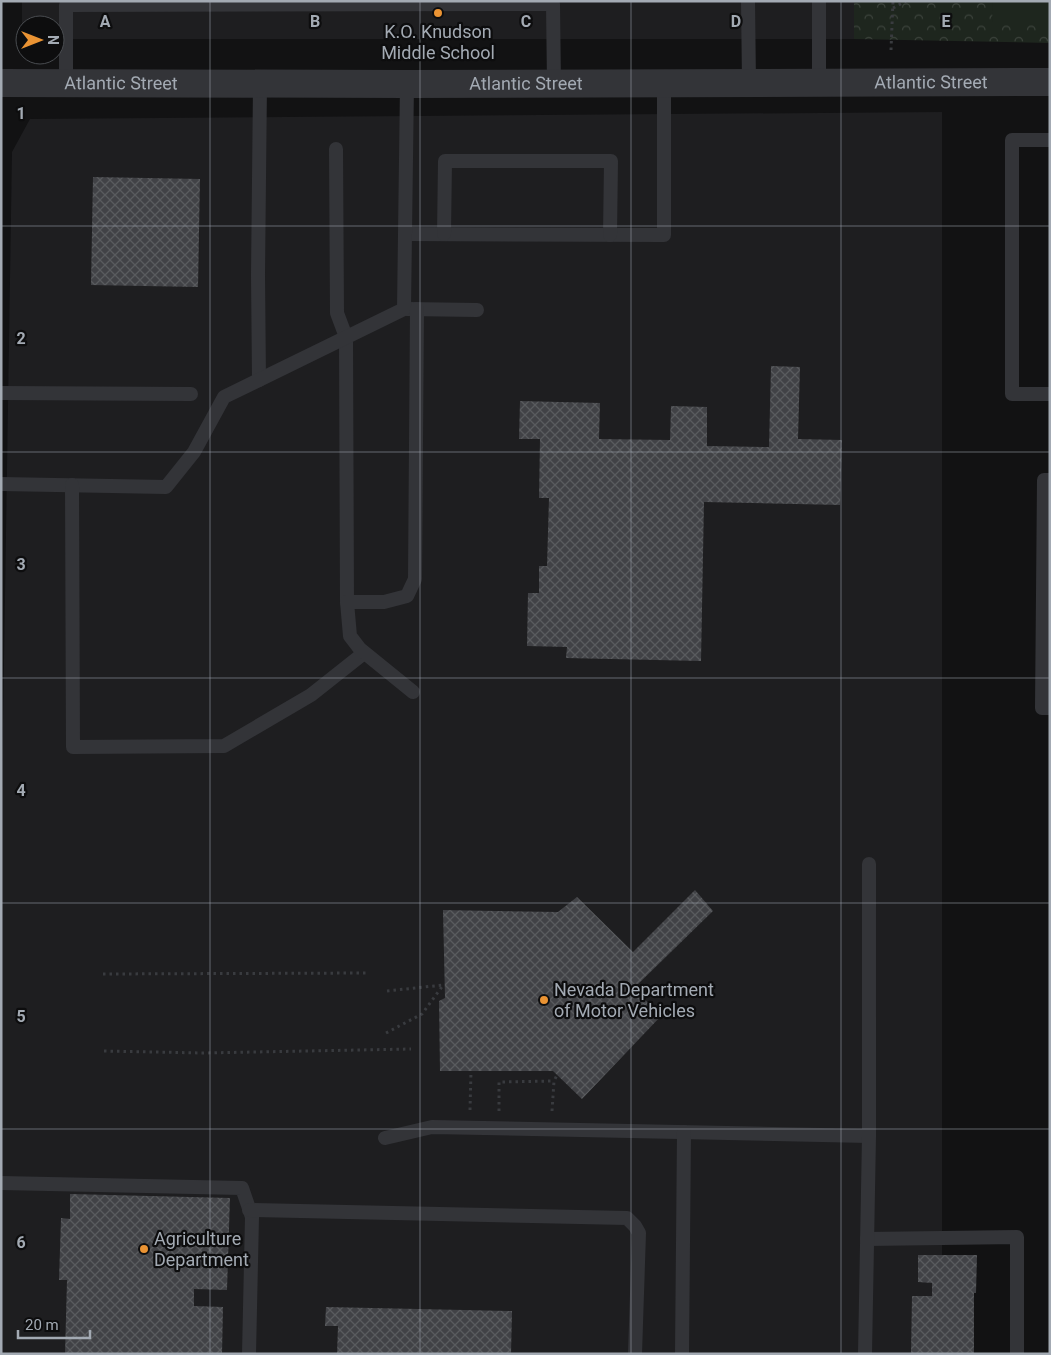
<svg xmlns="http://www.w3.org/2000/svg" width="1051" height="1355" font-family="Roboto,sans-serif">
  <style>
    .built { fill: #1e1e20 }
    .park { fill: url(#park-crowns) }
    .pitch { fill: #1e261e }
    .building { fill: url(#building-cross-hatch) }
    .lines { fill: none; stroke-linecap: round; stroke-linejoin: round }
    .path { stroke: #393b3f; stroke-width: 3; stroke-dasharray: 2.5 4; stroke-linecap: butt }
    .lane { stroke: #333438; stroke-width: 14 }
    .street { stroke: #333438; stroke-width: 28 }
    .grid { fill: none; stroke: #a3aab3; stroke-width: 1; stroke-opacity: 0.55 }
    .poi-dot { fill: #ea9333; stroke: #0d0d0e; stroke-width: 2 }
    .labels { text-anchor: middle; stroke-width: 4.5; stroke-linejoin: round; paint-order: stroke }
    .poi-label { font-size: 18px; fill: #a3aab3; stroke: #0d0d0e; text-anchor: start }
    .street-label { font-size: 18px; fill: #a3aab3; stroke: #0d0d0e }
    .grid-label { font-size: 16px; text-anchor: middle; font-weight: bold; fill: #a3aab3; stroke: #0d0d0e; stroke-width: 4.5; stroke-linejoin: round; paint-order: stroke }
  </style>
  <defs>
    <pattern id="park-crowns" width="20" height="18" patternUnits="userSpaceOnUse" patternTransform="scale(1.25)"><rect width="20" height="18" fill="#1e261e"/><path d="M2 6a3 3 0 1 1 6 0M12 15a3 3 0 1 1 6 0" fill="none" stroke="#3c433c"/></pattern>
    <pattern id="building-cross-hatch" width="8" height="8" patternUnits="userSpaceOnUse" patternTransform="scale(1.25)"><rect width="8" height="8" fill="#414246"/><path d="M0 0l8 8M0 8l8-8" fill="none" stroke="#595b5e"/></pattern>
  </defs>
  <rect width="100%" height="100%" fill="#121213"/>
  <g class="built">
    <path d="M22 1H854V39H55V25H25V39H22Z"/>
    <path d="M942 112V1354H1V852L12 152 30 119Z"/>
  </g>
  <path class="park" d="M854 1H1050V43L854 39Z"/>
  <path class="pitch" d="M993 1H1050V22H992Z"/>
  <g class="building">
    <path d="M93 177 200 179 198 287 91 285Z"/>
    <path d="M771 366 800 367 798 439 842 440 840 505 704 502 701 661 566 658 567 647 527 646 528 593H539V566H547L549 498H539L540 439H519L520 401 600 403 599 439 670 440 671 406 707 407V446L769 447Z"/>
    <path d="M695 890 713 911 634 988 661 1016 582 1099 553 1071H440L439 1001 445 998 443 910 558 912 577 897 633 952Z"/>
    <path d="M70 1194 230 1198 227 1290 194 1289V1306L223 1307 222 1354H65L67 1280H59L61 1218 70 1219Z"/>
    <path d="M918 1255H977L976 1293H974V1354H911L912 1296H932V1283L918 1282Z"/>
    <path d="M326 1307 512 1311 511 1354H337L338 1326H325Z"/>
  </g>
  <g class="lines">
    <g class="path">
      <path d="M893 8 906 1"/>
      <path d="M891 50 893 1"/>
      <path d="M103 974 368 973"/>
      <path d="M387 991 443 985"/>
      <path d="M386 1033 422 1014 444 984"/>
      <path d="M104 1051 203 1053 411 1049"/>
      <path d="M470 1110 471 1071"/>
      <path d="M499 1111V1082L554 1081"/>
      <path d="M552 1111 554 1081 557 1075"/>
    </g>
    <g class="lane">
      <path d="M748 1 749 83"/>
      <path d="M66 83V5L553 4 554 84"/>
      <path d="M819 83V1"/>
      <path d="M1050 140H1012V394H1050"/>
      <path d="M336 149 337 313 346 337 347 602"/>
      <path d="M405 234 664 235V83"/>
      <path d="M444 234 445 161H611L610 235"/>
      <path d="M407 309 477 310"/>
      <path d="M259 380 258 275 260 84"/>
      <path d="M1 393 191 394"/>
      <path d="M1050 480H1044L1042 708H1050"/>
      <path d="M1 484 166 487 194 452 224 397 404 309 407 84"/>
      <path d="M72 485 73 747 224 746 311 695 364 653"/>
      <path d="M413 692 360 649 350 636 347 602H384L407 596 415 579 417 309"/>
      <path d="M385 1138 432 1127 869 1136"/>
      <path d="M1 1183 242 1188 252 1217 249 1354"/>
      <path d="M249 1210 627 1218 635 1226 639 1233 635 1354"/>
      <path d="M867 1239 1017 1237V1354"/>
      <path d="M682 1354 684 1132"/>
      <path d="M865 1354 869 1136V864"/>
    </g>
    <path class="street" id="s1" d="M1 83 407 84 1050 82"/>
  </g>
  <path class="grid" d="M210 1V1354M420 1V1354M631 1V1354M841 1V1354M1 226H1050M1 452H1050M1 678H1050M1 903H1050M1 1129H1050"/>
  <g class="poi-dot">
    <circle cx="438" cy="13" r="5"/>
    <circle cx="544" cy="1000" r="5"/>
    <circle cx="144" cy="1249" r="5"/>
  </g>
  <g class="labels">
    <g class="poi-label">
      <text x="438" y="38" text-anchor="middle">K.O. Knudson<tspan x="438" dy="21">Middle School</tspan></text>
      <text x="554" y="996">Nevada Department<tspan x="554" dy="21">of Motor Vehicles</tspan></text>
      <text x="154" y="1245">Agriculture<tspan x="154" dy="21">Department</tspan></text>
    </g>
    <g class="street-label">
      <text dy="6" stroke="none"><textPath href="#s1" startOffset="930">Atlantic Street</textPath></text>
      <text dy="6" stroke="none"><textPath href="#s1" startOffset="120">Atlantic Street</textPath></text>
      <text dy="6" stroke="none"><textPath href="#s1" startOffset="525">Atlantic Street</textPath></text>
    </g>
  </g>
  <g class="grid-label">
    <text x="105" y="27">A</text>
    <text x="315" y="27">B</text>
    <text x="526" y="27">C</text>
    <text x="736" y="27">D</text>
    <text x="946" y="27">E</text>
    <text x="21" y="119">1</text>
    <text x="21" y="344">2</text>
    <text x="21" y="570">3</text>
    <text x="21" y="796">4</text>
    <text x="21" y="1022">5</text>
    <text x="21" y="1248">6</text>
  </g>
  <rect width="1051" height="1355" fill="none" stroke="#a3aab3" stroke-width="5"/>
  <g transform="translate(40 40) rotate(90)"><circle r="24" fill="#0d0d0e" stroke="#494c50"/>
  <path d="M0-4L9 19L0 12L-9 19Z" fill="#ea9333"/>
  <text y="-8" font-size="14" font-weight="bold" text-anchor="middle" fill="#a3aab3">N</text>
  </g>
  <path d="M18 1330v8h72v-8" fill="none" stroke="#a3aab3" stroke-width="2.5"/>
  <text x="25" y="1330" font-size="15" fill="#a3aab3" stroke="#0d0d0e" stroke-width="4" paint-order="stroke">20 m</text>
</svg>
